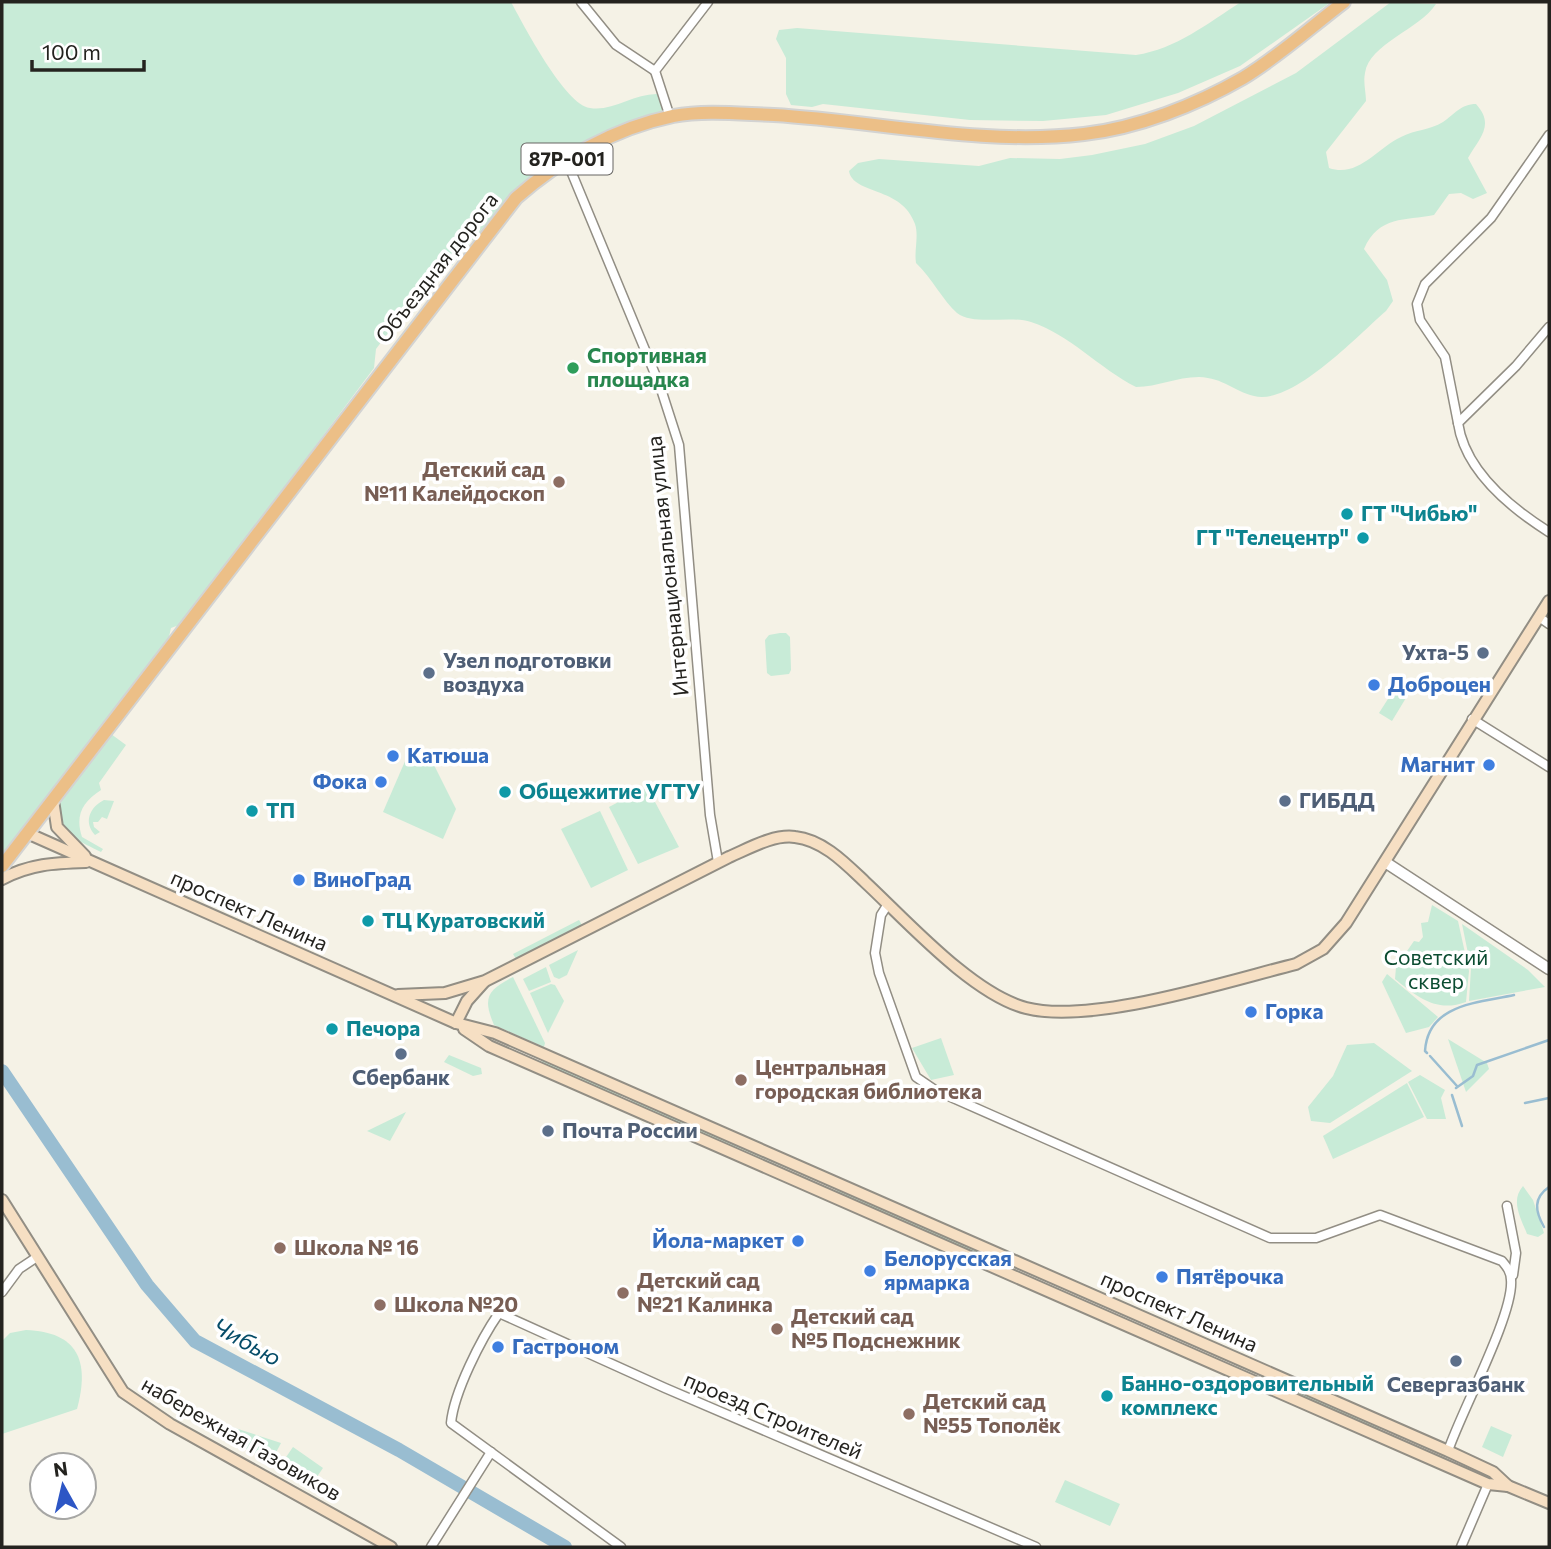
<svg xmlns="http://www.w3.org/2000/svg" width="1551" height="1549" font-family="Commissioner,sans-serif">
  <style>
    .green { fill: #c8ebd7 }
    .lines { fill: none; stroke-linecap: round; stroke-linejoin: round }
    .stream { stroke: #99bdd1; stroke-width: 2.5 }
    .river { stroke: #99bdd1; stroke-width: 14 }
    .minor-casing { stroke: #928e84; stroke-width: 11 }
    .tertiary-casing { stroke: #928e84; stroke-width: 13 }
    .secondary-casing { stroke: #928e84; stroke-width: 14 }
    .primary-casing { stroke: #d3d3d2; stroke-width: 16 }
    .minor { stroke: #fff; stroke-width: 8 }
    .tertiary { stroke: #fff; stroke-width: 10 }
    .secondary { stroke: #f6dfc3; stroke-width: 10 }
    .primary { stroke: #ecbf87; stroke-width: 12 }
    .leisure-dot { fill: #2e9e5b; stroke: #fff; stroke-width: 2.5 }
    .education-dot { fill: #8d6e63; stroke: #fff; stroke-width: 2.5 }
    .culture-dot { fill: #0f9aa8; stroke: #fff; stroke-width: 2.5 }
    .service-dot { fill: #5c6f8a; stroke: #fff; stroke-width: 2.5 }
    .shop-dot { fill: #3f7fe0; stroke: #fff; stroke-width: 2.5 }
    .labels { text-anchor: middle; stroke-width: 7; stroke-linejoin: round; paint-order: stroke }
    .shield { fill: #fff; stroke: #666562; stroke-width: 2 }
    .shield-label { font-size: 19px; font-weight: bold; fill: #24231f }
    .street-label { font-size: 21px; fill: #24231f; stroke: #fff }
    .leisure-label { font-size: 21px; font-weight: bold; fill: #27864d; stroke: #fff; text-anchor: start }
    .education-label { font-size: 21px; font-weight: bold; fill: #785e54; stroke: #fff; text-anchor: start }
    .culture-label { font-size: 21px; font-weight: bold; fill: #0d838f; stroke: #fff; text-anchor: start }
    .service-label { font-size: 21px; font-weight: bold; fill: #4e5e75; stroke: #fff; text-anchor: start }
    .shop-label { font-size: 21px; font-weight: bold; fill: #366cbe; stroke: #fff; text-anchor: start }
    .park-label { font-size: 21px; fill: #0b4c31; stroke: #fff }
    .water-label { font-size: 23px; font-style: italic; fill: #054c68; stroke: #fff }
  </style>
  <rect width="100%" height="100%" fill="#f5f2e6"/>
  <g class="green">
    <path d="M2 2H511C523 24 565 105 590 108 612 112 635 93 658 94L664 110 661 113C626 124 588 136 557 158 502 197 454 264 410 317L391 329 376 349 374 368 182 624 171 628 168 641 2 860Z"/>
    <path d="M1241 2H1331L1240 66 1178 93 1106 115 1043 121 970 120 823 104 812 107 791 105 786 94V58L776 39 779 30 797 28 1136 55C1176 49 1208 23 1241 2Z"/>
    <path d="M1391 2 1436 4C1420 29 1369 44 1365 73 1363 82 1366 92 1366 101L1326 152 1329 168C1358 178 1376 149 1401 137 1414 130 1430 130 1443 122 1455 114 1461 104 1476 104 1495 125 1480 137 1468 158L1487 193 1473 199 1461 193 1449 194 1434 215C1405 221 1379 215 1364 249L1387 280 1393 301 1386 311C1358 335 1292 406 1254 396 1233 391 1224 378 1199 377 1176 377 1158 387 1136 387 1100 369 1069 334 1031 322 1009 315 974 326 957 313 943 301 932 278 916 263 914 250 919 236 915 224 902 186 853 195 849 171L858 163 879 159 979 166 1010 158 1060 159 1092 155 1145 144 1194 126 1296 73Z"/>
    <path d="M780 633H786L790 637 791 670 789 674 771 676 767 673 765 640 769 635Z"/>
    <path d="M1402 677 1415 683 1392 721 1379 713Z"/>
    <path d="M111 734 126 745 99 783 101 790C82 802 75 816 82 837L103 849 101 852C79 841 46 828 60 797Z"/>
    <path d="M409 752 432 761 456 809 443 839 383 812Z"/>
    <path d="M647 787 679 847 638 864 609 807Z"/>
    <path d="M104 800 114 801 107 819 102 817 98 822H93L94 827 100 832 95 835C83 822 90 807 104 800Z"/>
    <path d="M600 811 628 870 591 888 561 829Z"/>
    <path d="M1432 905 1458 921 1469 971 1466 1002C1437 1013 1417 997 1395 979L1396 967 1414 941 1419 942 1423 937 1421 923 1428 922Z"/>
    <path d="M579 920 582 925 516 959 513 954Z"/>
    <path d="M1462 924 1528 970 1545 987 1469 1001 1471 968Z"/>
    <path d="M578 950 567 975 559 979 554 977 549 965Z"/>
    <path d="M546 967 551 982 529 991 523 979Z"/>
    <path d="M1387 974 1438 1017 1429 1027 1406 1033 1382 982Z"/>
    <path d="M513 977 545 1043 544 1047 494 1025C482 997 488 990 513 977Z"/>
    <path d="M551 984 555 985 564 1001 548 1033 530 993Z"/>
    <path d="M941 1038 954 1075 931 1080 912 1048Z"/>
    <path d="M1448 1039 1487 1063 1489 1069 1466 1092Z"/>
    <path d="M1374 1043 1412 1071 1330 1123 1311 1121 1308 1107 1333 1076 1347 1045Z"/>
    <path d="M449 1055 481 1068 482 1074 473 1076 444 1062Z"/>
    <path d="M543 1059 622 1094 620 1098 541 1063Z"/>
    <path d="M1420 1075 1445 1090 1441 1098 1446 1119H1427L1408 1082Z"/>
    <path d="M1407 1083 1424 1117 1333 1159 1323 1136Z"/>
    <path d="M632 1098 812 1176V1179L630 1102Z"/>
    <path d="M406 1112 390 1141 367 1131Z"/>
    <path d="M1523 1186 1533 1200 1544 1233 1538 1237 1527 1234C1521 1218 1510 1201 1523 1186Z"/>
    <path d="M838 1188 993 1256 992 1260 836 1191Z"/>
    <path d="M26 1330C78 1332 90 1361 77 1409L2 1434V1341L10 1333Z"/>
    <path d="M1294 1388 1380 1426 1378 1431 1292 1393Z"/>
    <path d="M229 1426 281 1443 271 1462 223 1436Z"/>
    <path d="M1491 1426 1512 1435 1503 1457 1482 1447Z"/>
    <path d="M293 1447 323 1468 312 1484 282 1463Z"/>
    <path d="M1065 1480 1120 1504 1110 1526 1055 1502Z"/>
  </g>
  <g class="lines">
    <g class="stream">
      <path d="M1427 1053 1425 1051C1428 1004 1477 1003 1514 995"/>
      <path d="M1430 1056 1457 1086"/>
      <path d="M1456 1088 1473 1076 1477 1065 1549 1040"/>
      <path d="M1452 1095 1462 1126"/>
      <path d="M1525 1103 1549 1098"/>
      <path d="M1544 1227C1535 1211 1533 1198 1549 1187"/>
    </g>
    <path class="river" d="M2 1071 147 1285 195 1341 399 1450 565 1547"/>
    <g class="minor-casing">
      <g id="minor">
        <path d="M581 2 616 45 655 71"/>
        <path d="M670 117 655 71 708 2"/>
        <path d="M566 159 660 386 679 445 710 815 718 862"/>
        <path d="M1549 327 1516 366 1458 423C1465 471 1511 508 1549 532"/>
        <path d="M1458 423 1445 357 1420 320 1417 304 1425 284 1491 218 1549 135"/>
        <path d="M1539 617 1549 624"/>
        <path d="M1472 719 1549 767"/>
        <path d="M888 904 881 915 875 953 879 973 916 1077 935 1090 1270 1238H1316L1380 1215 1502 1261C1507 1267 1511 1272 1511 1280 1514 1314 1461 1412 1448 1451"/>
        <path d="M1507 1206 1516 1253 1513 1275"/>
        <path d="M2 1292 19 1269 37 1257"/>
        <path d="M431 1547 491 1452"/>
        <path d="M621 1547 451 1423C454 1392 481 1339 499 1313L665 1388 1036 1547"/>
        <path d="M1461 1547 1488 1484"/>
      </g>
    </g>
    <g class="tertiary-casing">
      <path id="tertiary" d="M1385 862 1549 969"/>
    </g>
    <g class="secondary-casing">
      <g id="secondary">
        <path d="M53 800 57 827 85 856"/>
        <path d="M27 833 456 1023 495 1033 1448 1451 1493 1472 1508 1486"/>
        <path d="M2 879C30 864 54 863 86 862"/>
        <path d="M398 995 445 993 485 981 729 857C748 849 773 834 795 837 823 840 845 863 865 882 906 920 972 994 1026 1008 1092 1025 1228 981 1296 964L1323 949 1346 923 1549 601"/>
        <path d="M456 1023 467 1001 484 982"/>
        <path d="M464 1029 489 1046 1488 1484 1508 1486 1549 1503"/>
        <path d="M2 1200 123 1392 170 1424 391 1547"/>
      </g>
    </g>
    <g class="primary-casing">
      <path id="primary" d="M2 866 516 198C560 159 615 128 673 116 706 110 741 114 774 115 876 121 982 146 1084 134 1138 128 1196 105 1243 78 1278 57 1311 27 1344 2"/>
    </g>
    <use href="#minor" class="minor"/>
    <use href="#tertiary" class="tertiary"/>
    <use href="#secondary" class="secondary"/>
    <use href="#primary" class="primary"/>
  </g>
  <circle class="leisure-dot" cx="573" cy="368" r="7"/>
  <g class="education-dot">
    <circle cx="559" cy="482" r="7"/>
    <circle cx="741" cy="1080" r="7"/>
    <circle cx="280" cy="1248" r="7"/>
    <circle cx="623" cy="1293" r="7"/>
    <circle cx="380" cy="1305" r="7"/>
    <circle cx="777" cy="1329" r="7"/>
    <circle cx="909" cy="1414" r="7"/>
  </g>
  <g class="culture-dot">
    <circle cx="1347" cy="514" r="7"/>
    <circle cx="1363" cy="538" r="7"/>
    <circle cx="505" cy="792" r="7"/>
    <circle cx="252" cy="811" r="7"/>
    <circle cx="368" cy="921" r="7"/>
    <circle cx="332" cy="1029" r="7"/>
    <circle cx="1107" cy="1396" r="7"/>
  </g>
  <g class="service-dot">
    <circle cx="1483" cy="653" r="7"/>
    <circle cx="429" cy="673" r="7"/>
    <circle cx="1285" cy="801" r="7"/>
    <circle cx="401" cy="1054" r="7"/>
    <circle cx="548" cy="1131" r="7"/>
    <circle cx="1456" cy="1361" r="7"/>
  </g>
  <g class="shop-dot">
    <circle cx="1374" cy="685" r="7"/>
    <circle cx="393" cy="756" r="7"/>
    <circle cx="1489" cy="765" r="7"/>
    <circle cx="381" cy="782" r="7"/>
    <circle cx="299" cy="880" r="7"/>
    <circle cx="1251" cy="1012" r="7"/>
    <circle cx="798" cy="1241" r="7"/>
    <circle cx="870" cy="1271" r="7"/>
    <circle cx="1162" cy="1277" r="7"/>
    <circle cx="498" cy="1347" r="7"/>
  </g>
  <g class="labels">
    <rect class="shield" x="521.5" y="143.5" width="91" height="31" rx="5"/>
    <g class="shield-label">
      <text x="567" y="166">87Р-001</text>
    </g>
    <g class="street-label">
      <text transform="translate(437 268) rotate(-52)" y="7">Объездная дорога</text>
      <text transform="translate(668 566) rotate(-96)" y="7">Интернациональная улица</text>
      <text transform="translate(249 911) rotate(24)" y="7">проспект Ленина</text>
      <text transform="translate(1179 1312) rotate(24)" y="7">проспект Ленина</text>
      <text transform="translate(773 1416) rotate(23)" y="7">проезд Строителей</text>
      <text transform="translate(241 1439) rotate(30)" y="7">набережная Газовиков</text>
    </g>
    <g class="leisure-label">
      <text x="587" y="363">Спортивная<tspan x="587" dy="24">площадка</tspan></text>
    </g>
    <g class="education-label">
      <text x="545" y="477" text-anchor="end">Детский сад<tspan x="545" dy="24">№11 Калейдоскоп</tspan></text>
      <text x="755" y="1075">Центральная<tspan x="755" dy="24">городская библиотека</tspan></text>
      <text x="294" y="1255">Школа № 16</text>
      <text x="637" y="1288">Детский сад<tspan x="637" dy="24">№21 Калинка</tspan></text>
      <text x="394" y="1312">Школа №20</text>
      <text x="791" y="1324">Детский сад<tspan x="791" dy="24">№5 Подснежник</tspan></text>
      <text x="923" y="1409">Детский сад<tspan x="923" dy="24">№55 Тополёк</tspan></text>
    </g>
    <g class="culture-label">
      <text x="1361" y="521">ГТ "Чибью"</text>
      <text x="1349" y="545" text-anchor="end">ГТ "Телецентр"</text>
      <text x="519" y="799">Общежитие УГТУ</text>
      <text x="266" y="818">ТП</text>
      <text x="382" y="928">ТЦ Куратовский</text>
      <text x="346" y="1036">Печора</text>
      <text x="1121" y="1391">Банно-оздоровительный<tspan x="1121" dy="24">комплекс</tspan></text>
    </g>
    <g class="service-label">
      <text x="1469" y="660" text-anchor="end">Ухта-5</text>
      <text x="443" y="668">Узел подготовки<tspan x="443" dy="24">воздуха</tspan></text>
      <text x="1299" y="808">ГИБДД</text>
      <text x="401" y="1085" text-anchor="middle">Сбербанк</text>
      <text x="562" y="1138">Почта России</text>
      <text x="1456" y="1392" text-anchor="middle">Севергазбанк</text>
    </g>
    <g class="shop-label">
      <text x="1388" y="692">Доброцен</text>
      <text x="407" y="763">Катюша</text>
      <text x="1475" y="772" text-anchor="end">Магнит</text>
      <text x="367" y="789" text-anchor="end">Фока</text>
      <text x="313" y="887">ВиноГрад</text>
      <text x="1265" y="1019">Горка</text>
      <text x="784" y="1248" text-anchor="end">Йола-маркет</text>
      <text x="884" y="1266">Белорусская<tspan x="884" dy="24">ярмарка</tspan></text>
      <text x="1176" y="1284">Пятёрочка</text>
      <text x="512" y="1354">Гастроном</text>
    </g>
    <g class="park-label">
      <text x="1436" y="965">Советский<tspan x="1436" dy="24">сквер</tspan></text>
    </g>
    <g class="water-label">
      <text transform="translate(247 1342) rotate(29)" y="8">Чибью</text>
    </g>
  </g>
  <rect width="1551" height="1549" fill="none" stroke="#24231f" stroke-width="7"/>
  <g transform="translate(63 1486) rotate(352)"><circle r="33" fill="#ffffff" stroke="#a7a7a5" stroke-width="2"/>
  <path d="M0-5L12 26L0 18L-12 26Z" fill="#2d56c5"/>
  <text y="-10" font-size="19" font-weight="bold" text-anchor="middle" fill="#24231f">N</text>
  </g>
  <path d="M32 60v10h112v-10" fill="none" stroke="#24231f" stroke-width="3.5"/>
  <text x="42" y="60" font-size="21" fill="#24231f" stroke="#ffffff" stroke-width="5" paint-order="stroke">100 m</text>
</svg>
